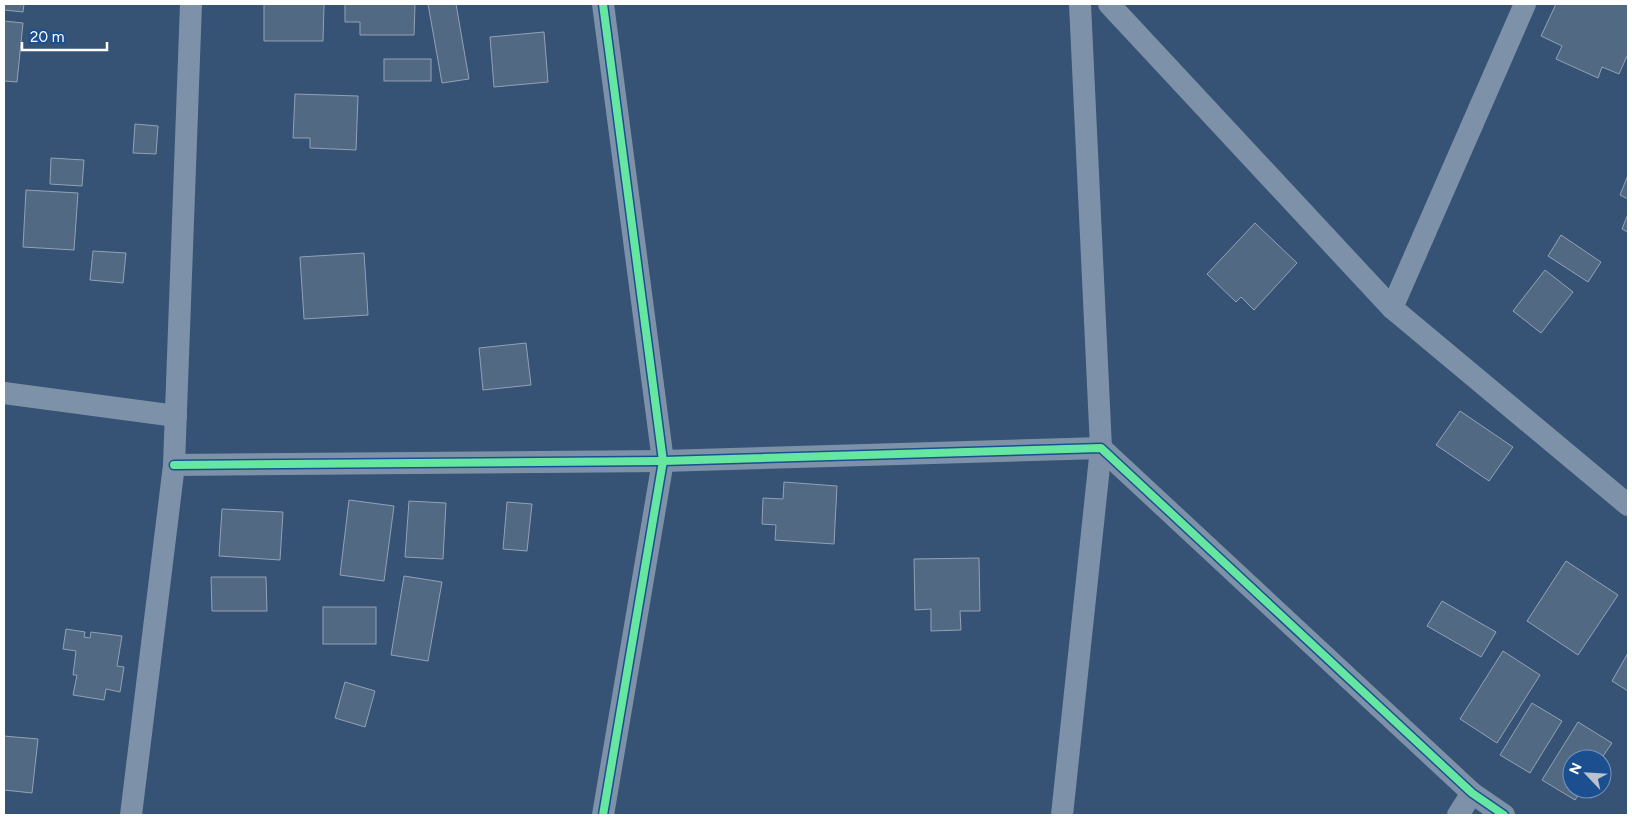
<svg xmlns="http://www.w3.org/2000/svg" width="1632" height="819" font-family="Figtree,sans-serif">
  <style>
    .building { fill: #526984; stroke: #92a2b6 }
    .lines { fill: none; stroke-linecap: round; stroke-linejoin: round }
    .street { stroke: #7d92a8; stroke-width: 22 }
    .cycleway-casing { stroke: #1b4f8f; stroke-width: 11 }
    .cycleway { stroke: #66e7a1; stroke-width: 8 }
  </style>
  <rect width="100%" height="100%" fill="#365274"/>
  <g class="building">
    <path d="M4 4H24L23 12 4 10Z"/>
    <path d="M264 4H324L323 41H264Z"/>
    <path d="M345 4H415L414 35H360V22H345Z"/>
    <path d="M428 4H456L469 79 442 83Z"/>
    <path d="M1556 4H1628V54L1619 74 1602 67 1598 78 1556 59 1562 46 1541 36Z"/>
    <path d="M4 21 23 23 17 82 4 81Z"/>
    <path d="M544 32 548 82 494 87 490 37Z"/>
    <rect x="384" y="59" width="47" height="22"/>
    <path d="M295 94 358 96 356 150 310 148V138H293Z"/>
    <path d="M135 124 158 126 156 154 133 153Z"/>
    <path d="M51 158 84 160 82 186 50 184Z"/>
    <path d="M1628 175V199L1620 195Z"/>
    <path d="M26 190 78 193 74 250 23 247Z"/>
    <path d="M1628 214V232L1622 229Z"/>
    <path d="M1255 223 1297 263 1254 310 1241 297 1236 302 1207 274Z"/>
    <path d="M1561 235 1601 262 1588 282 1548 256Z"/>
    <path d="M93 251 126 253 123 283 90 280Z"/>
    <path d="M364 253 368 315 304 319 300 257Z"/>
    <path d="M1545 270 1573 292 1541 333 1513 311Z"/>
    <path d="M526 343 531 385 483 390 479 348Z"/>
    <path d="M1460 411 1513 447 1489 481 1436 445Z"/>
    <path d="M784 482 837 486 834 544 775 540 776 525 762 524 763 498 783 499Z"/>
    <path d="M349 500 394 506 384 581 340 575Z"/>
    <path d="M409 501 446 503 443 559 405 557Z"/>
    <path d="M507 502 532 504 527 551 503 549Z"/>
    <path d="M222 509 283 512 280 560 219 556Z"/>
    <path d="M979 558 980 611H960L961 630 931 631V609L915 610 914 559Z"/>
    <path d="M1566 561 1618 595 1578 655 1527 621Z"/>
    <path d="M404 576 442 582 428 661 391 655Z"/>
    <path d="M211 577H266L267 611H212Z"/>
    <path d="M1442 601 1496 632 1481 657 1427 626Z"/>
    <rect x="323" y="607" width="53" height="37"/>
    <path d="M66 629 85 632 84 637 90 638 91 632 122 636 117 666 124 667 120 692 106 689 104 700 73 695 77 675H73L76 651 63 649Z"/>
    <path d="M1503 651 1540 675 1497 743 1460 719Z"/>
    <path d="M1628 653V691L1612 681Z"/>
    <path d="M345 682 375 691 365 727 335 718Z"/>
    <path d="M1532 703 1562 721 1530 773 1500 755Z"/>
    <path d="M1578 722 1612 743 1601 759H1572V789H1582L1575 800 1542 780Z"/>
    <path d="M4 736 38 739 32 793 4 790Z"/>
  </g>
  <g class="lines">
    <g class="street">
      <path d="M603 4 663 461 603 815"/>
      <path d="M1109 4 1392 308 1628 505"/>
      <path d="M1392 308 1525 4"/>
      <path d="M4 393 176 416"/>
      <path d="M174 465 663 461 1101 448 1472 793 1504 815"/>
      <path d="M131 815 174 465 191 4"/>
      <path d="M1062 815 1101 448 1080 4"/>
      <path d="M1458 815 1472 793"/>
    </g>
    <g class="cycleway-casing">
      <g id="cycleway">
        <path d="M603 4 663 461 603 815"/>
        <path d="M174 465 663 461 1101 448 1472 793 1504 815"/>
      </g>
    </g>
    <use href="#cycleway" class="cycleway"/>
  </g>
  <rect width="1632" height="819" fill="none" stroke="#ffffff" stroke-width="10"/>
  <g transform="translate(1587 774) rotate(295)"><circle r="24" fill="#1b4f8f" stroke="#7695bc"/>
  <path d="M0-4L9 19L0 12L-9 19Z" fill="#b9c2ce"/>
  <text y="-8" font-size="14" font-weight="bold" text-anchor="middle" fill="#ffffff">N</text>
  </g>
  <path d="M22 42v8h85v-8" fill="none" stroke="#ffffff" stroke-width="2.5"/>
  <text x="30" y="42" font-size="15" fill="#ffffff" stroke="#1b4f8f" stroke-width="4" paint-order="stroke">20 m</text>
</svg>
